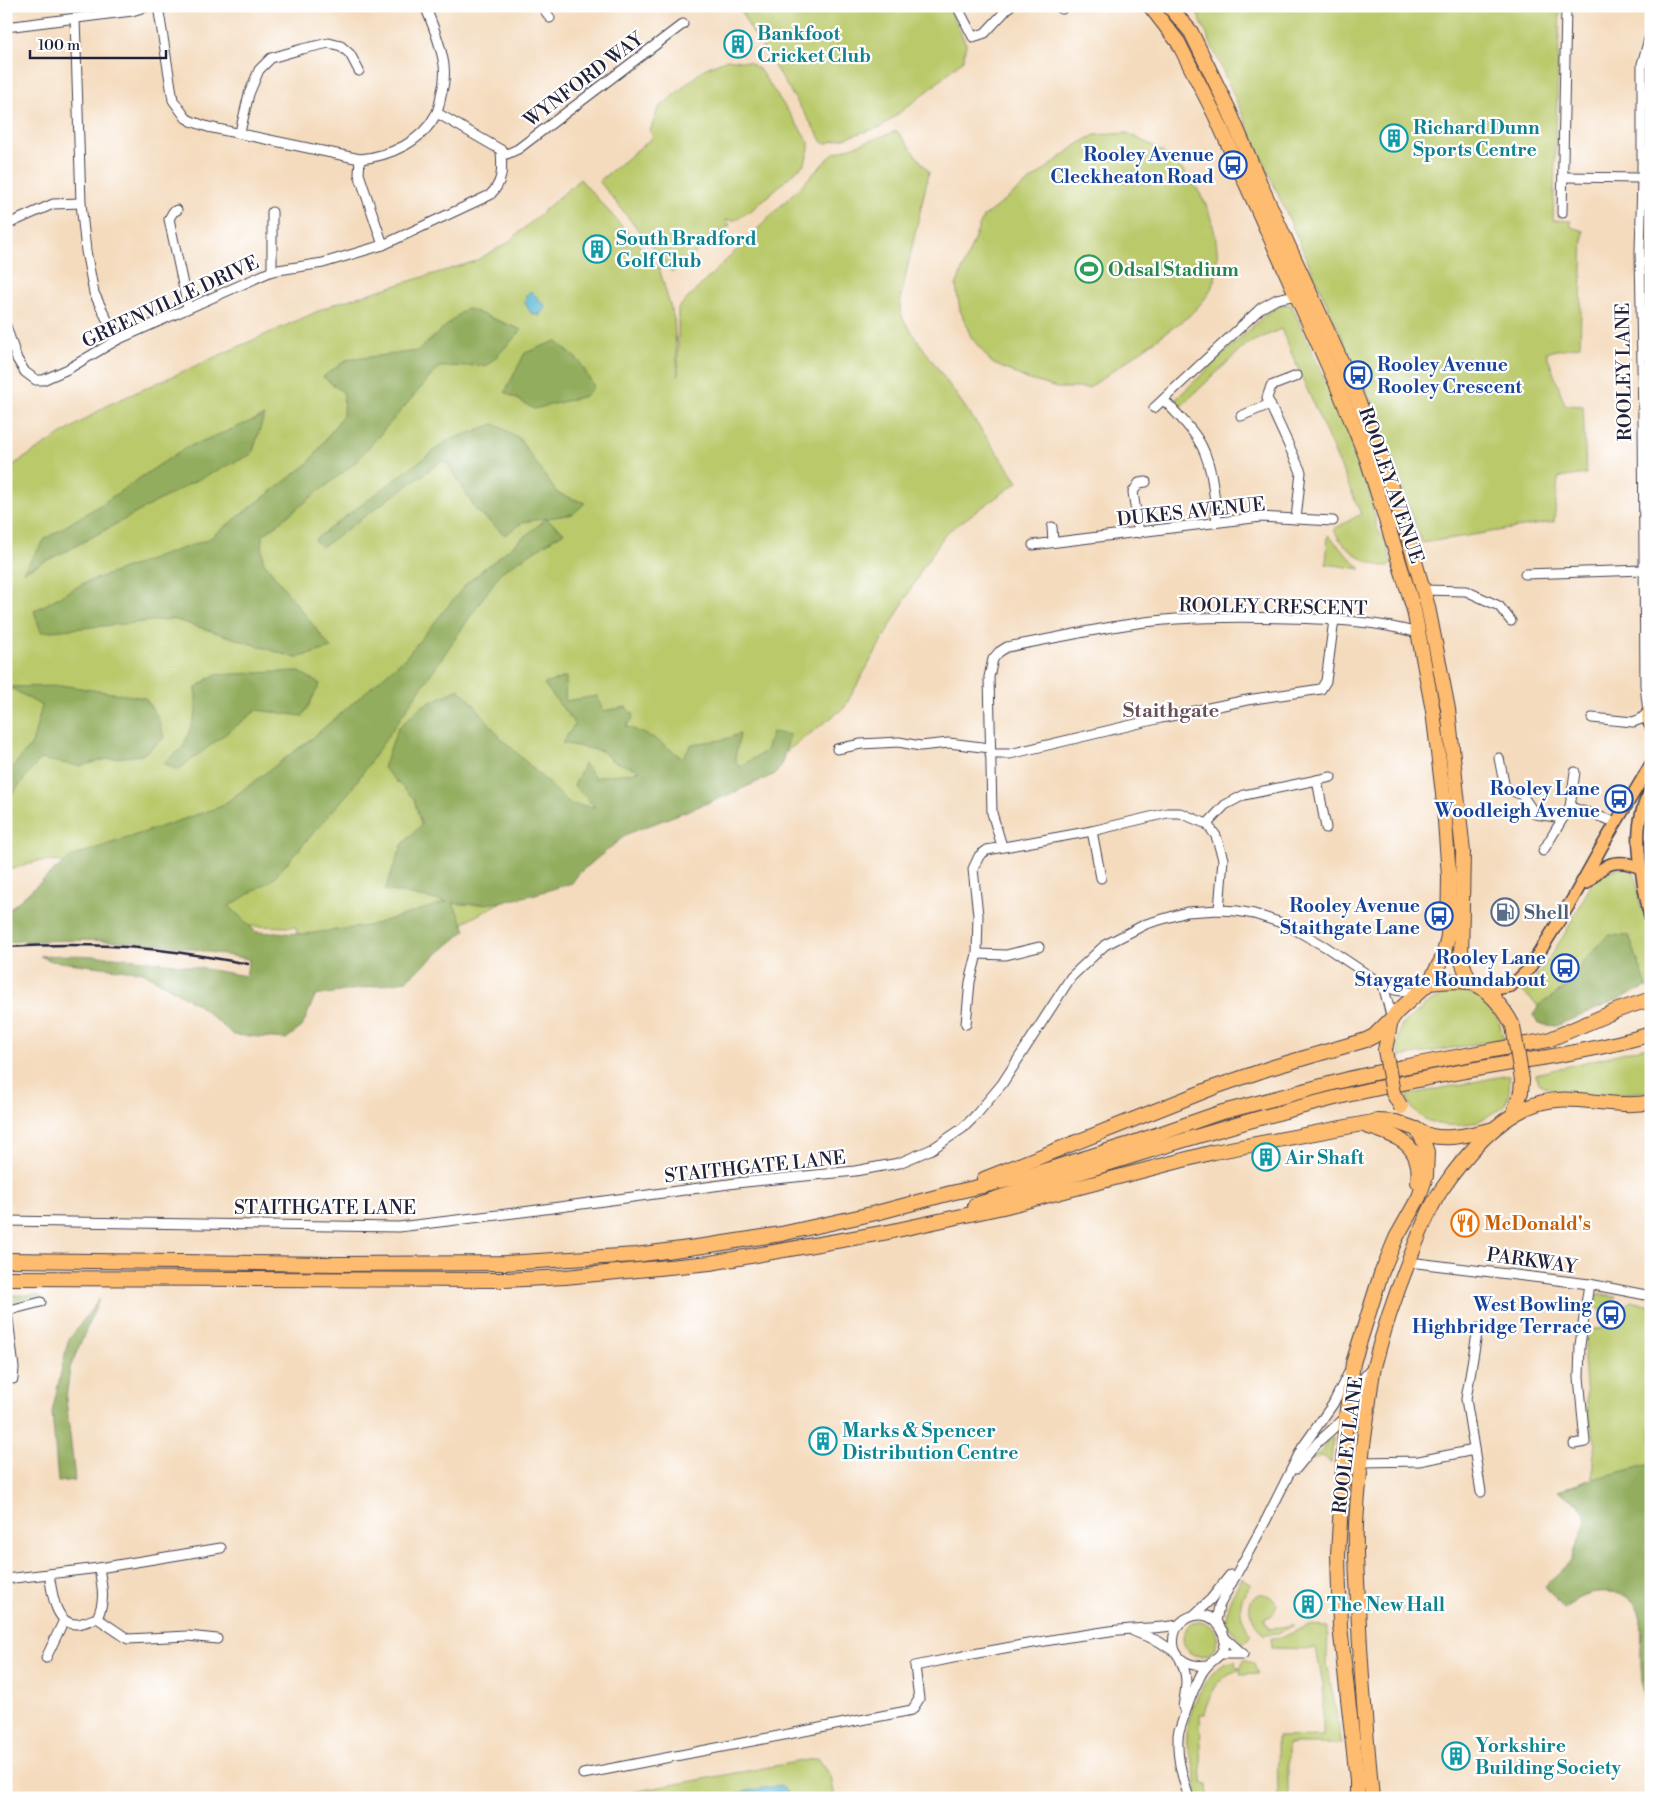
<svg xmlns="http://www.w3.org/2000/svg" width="1657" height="1804" font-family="'Libre Bodoni',serif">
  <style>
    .green { fill: #bac96b; stroke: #6e7653 }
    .forest { fill: #93ad5f; stroke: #5a684d }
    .water { fill: #55b4d3; stroke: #3c6b87 }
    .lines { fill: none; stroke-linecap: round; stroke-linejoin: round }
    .minor-casing { stroke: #423e4f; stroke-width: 11 }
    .major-casing { stroke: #423e4f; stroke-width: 14 }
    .highway-casing { stroke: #423e4f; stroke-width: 16 }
    .minor { stroke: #fff; stroke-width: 9 }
    .major { stroke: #fdbc70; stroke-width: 11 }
    .highway { stroke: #fdbc70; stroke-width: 14 }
    .rail { stroke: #22223b; stroke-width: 2.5 }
    .highway-bridge-casing { stroke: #423e4f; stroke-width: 16; stroke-linecap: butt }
    .highway-bridge { stroke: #fdbc70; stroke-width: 14 }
    .labels { text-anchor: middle; stroke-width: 4.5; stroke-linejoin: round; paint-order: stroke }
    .culture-label { font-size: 19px; font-weight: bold; fill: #0d838f; stroke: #fff; text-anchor: start }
    .street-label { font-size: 19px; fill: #22223b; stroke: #fff }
    .transit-label { font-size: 19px; font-weight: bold; fill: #164399; stroke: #fff; text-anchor: end }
    .leisure-label { font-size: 19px; font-weight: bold; fill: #27864d; stroke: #fff; text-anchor: start }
    .service-label { font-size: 19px; font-weight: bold; fill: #4e5e75; stroke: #fff; text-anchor: start }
    .food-label { font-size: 19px; font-weight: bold; fill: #c56008; stroke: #fff; text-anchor: start }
    .neighbourhood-label { font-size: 20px; font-weight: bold; fill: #694f56; stroke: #fff }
  </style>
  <rect width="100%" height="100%" fill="#fff"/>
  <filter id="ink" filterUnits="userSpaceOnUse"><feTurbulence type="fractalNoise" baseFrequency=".02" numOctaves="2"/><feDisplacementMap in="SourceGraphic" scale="10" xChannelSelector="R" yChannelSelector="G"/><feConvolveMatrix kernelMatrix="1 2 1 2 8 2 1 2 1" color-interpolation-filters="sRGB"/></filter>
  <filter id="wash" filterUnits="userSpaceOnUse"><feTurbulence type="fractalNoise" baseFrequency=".0096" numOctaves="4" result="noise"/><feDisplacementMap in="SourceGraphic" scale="20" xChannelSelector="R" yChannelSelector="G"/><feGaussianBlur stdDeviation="1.12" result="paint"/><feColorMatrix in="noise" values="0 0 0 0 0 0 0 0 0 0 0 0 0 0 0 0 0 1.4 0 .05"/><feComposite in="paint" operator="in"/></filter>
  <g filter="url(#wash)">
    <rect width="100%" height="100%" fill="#f4dbbe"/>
    <g class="green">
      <path d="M738 6H948L966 44 963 60 929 90 881 127 824 144 751 30Z"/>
      <path d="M1194 6H1560L1553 220 1571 221V227L1583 231 1580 346 1546 352 1565 405 1583 406 1586 474 1558 478 1554 522 1422 543 1376 414Z"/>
      <path d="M727 59 749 62 759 69 809 142V149L805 163 752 210 735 220H726L730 225 672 272 599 181 653 137 650 131 658 109 704 69Z"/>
      <path d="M897 131 929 172 901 296 900 310 904 321 1018 482 947 532 925 564 844 708 771 763 703 795 530 882 498 904 463 923 451 941 303 963 296 927 242 926 222 905 485 567 408 666 271 790 121 864 38 861 6 871V466L13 465 108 405 334 304 473 262 506 244 580 179 659 268 674 319 678 376V308L834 153Z"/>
      <path d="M1127 133C1145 142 1164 151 1179 166 1189 177 1199 190 1205 203 1215 224 1222 261 1214 282 1210 295 1198 307 1189 316L1089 388H1057L1027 379 992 363 971 337 960 310 956 286 983 217 1078 144 1095 135Z"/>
      <path d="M1288 304 1292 306 1346 426 1370 493 1377 528 1388 547 1392 565C1373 571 1340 547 1334 529L1361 514 1281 329 1247 344 1179 408 1176 401 1177 398 1267 313 1281 305Z"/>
      <path d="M1328 535 1361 569 1326 564Z"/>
      <path d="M1619 868H1630L1635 873 1640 904 1651 930V987H1647L1629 936 1582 963 1573 983 1538 1006 1521 990 1532 983 1563 937 1591 885 1603 873Z"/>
      <path d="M1456 991C1463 993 1474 993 1480 997 1494 1007 1501 1022 1503 1039L1400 1057 1397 1042 1401 1026 1427 1004 1441 996Z"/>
      <path d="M1651 1046V1091C1615 1094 1570 1102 1538 1083L1536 1074Z"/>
      <path d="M1509 1075C1510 1085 1510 1096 1504 1105 1501 1109 1495 1112 1491 1114 1470 1130 1426 1131 1411 1106 1409 1102 1408 1098 1407 1095Z"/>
      <path d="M1597 1294 1616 1297 1605 1310 1601 1311 1595 1305 1593 1300Z"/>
      <path d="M1631 1301 1651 1306V1706L1644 1700C1643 1686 1641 1672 1641 1658 1641 1633 1649 1596 1613 1593 1589 1591 1582 1596 1563 1609L1545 1586 1571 1561 1587 1519 1579 1504 1558 1490 1593 1479V1458L1596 1445 1588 1414 1584 1359 1587 1329H1600L1604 1327Z"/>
      <path d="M1333 1437 1331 1464 1326 1458 1321 1456 1310 1461 1314 1455C1322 1454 1325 1450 1326 1442Z"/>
      <path d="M1242 1578 1251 1584C1236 1604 1238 1615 1252 1635L1244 1644C1217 1621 1226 1604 1242 1578Z"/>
      <path d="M1258 1594C1267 1593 1272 1597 1277 1604L1273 1615 1264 1619 1269 1629 1294 1625 1278 1633 1263 1634C1254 1622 1241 1606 1258 1594Z"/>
      <circle cx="1200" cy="1639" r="17"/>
      <path d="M1307 1626 1328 1627 1327 1663 1342 1744H1288V1798H1278L1277 1737 1323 1736V1684L1316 1649 1272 1648 1271 1638 1283 1637Z"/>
      <path d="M1244 1659 1254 1664 1258 1674 1241 1675 1240 1670C1222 1673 1213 1689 1207 1704H1206L1205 1714H1200L1202 1783 1208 1784 1209 1798H1197C1196 1786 1196 1775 1193 1763 1191 1757 1188 1751 1187 1745 1184 1718 1205 1664 1235 1661L1236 1667 1241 1668Z"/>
      <path d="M818 1758 831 1776 835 1798H793L736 1793 735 1798H600Z"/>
    </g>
    <g class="forest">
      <path d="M466 308 522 330 488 365 439 367 355 463 262 536 263 561 331 648 296 658 173 619 41 632 34 611 84 583 209 539 309 463 343 415 344 393 323 377 346 360 418 351Z"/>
      <path d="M556 341 580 362 594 387 585 396 534 409 505 392 525 353Z"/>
      <path d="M264 416 252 454 193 482 72 548 23 572 45 539 100 505 183 449Z"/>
      <path d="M494 424 518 437 557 493 585 503 573 514 523 522 505 535 476 510 449 465 443 460 322 547 314 540 447 441Z"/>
      <path d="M546 519 564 532 501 572 350 791 272 880 229 906 256 932 306 934 368 926 447 902 385 890 402 845 421 825 414 799 383 768 398 728 422 706 459 689 473 703 499 736 570 804 595 807 574 786 584 764 595 778C611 773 624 776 640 770L612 761 602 751 562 743 575 724 544 684 566 677 565 701 597 696 603 711 626 707 633 714 632 720 626 726 654 738 682 758 692 744 722 740 740 734 735 758 739 767 766 751 772 732 790 735 781 766 775 774 728 795 627 834 579 873 572 883C536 894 491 909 453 903L466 930 405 981 315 996 302 1027 286 1039 234 1035 198 1005 143 972 52 961 40 956C110 952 177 964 246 976L249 959C219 954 189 948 159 944 108 939 57 940 6 942V912L70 857 220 807 311 739 405 658 468 582Z"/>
      <path d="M298 671 320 684 303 716 257 710 178 770 163 763 183 748 196 714V688L214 675Z"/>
      <path d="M67 686 145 698 158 718 164 738 142 755 107 759 79 766 40 759 13 793 6 780V775L32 744 42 706 13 689 6 691V687Z"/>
      <path d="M1609 935 1629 936 1647 987 1556 1026 1538 1024 1533 1015 1538 1006 1573 983 1582 963Z"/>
      <path d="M6 1295H39L45 1300 6 1305Z"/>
      <path d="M99 1299 70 1368 66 1399 75 1480 58 1482 52 1412 68 1341Z"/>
      <path d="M1651 1464V1706L1644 1700C1643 1686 1641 1672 1641 1658 1641 1632 1649 1596 1613 1593 1589 1591 1582 1596 1563 1609L1545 1586 1571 1561 1587 1519 1579 1504 1558 1490 1593 1479Z"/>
    </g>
    <g class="water">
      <path d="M531 291 545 306V309L540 313V316L531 313 525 303 526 295Z"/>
      <path d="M781 1785 793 1798H735L736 1793Z"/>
    </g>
  </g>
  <g filter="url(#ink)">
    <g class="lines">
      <g class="minor-casing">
        <g id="minor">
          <path d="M158 6 173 100 186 118 191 121 208 127 360 159C390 156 422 142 436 114 439 109 440 101 441 95 444 86 445 74 444 65 441 45 433 25 425 6"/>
          <path d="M542 6 550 18"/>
          <path d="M957 6 973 37 985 33 1010 6"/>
          <path d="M1059 6 1062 9"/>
          <path d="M75 18 81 203 86 251 94 293 117 340"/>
          <path d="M6 27 132 11 148 6"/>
          <path d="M240 132 249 94 259 70 271 58 302 49 329 43 341 46 350 54 359 71"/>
          <path d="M501 150 507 154 518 149 683 24"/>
          <path d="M360 159 359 174 383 245 490 195C504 181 502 169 501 150L437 113"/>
          <path d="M1564 177 1642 178"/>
          <path d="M177 210 173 212 169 219 188 308"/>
          <path d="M272 212V271"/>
          <path d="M1562 213 1566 6"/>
          <path d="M6 225 53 204 81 203"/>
          <path d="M6 326 17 359 25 372 36 380H43L68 369 117 340 272 271 323 263 383 245"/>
          <path d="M1164 400C1175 412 1188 424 1197 438 1213 462 1214 494 1217 522"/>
          <path d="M1154 408 1261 308 1277 299 1296 295"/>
          <path d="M1241 416 1270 404"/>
          <path d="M1296 519 1301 472 1267 398 1271 386 1297 376"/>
          <path d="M1052 527 1053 542"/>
          <path d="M1139 533 1133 492 1139 483 1146 482"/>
          <path d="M1033 545 1261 517 1333 521"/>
          <path d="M1525 574 1644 570"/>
          <path d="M1423 590 1466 591 1499 606 1511 621"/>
          <path d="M1592 718 1633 722 1641 719 1648 712 1645 685 1643 420 1640 252 1642 178V64L1651 32"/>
          <path d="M837 749 861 744 899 742 920 746 949 743 990 748"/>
          <path d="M990 754H1010L1161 718 1247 700 1321 689 1326 681 1334 620"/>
          <path d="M1499 758 1505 788 1522 795 1535 814 1563 818 1570 807 1616 822"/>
          <path d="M1570 807 1575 772"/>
          <path d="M1207 824 1225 805 1244 795 1317 780"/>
          <path d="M1326 828 1317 780 1331 777"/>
          <path d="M1092 831 1101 878"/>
          <path d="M1002 846 992 813 989 677 993 659 999 652 1007 647C1063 637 1119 623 1176 619 1213 617 1250 617 1287 618 1331 619 1375 621 1418 633"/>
          <path d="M1543 851 1563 818"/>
          <path d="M977 954 1006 955 1039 947"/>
          <path d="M1383 985 1392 1019"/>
          <path d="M966 1024 970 982 977 954 978 915 973 869 979 856 987 850 1092 831 1167 813H1180L1207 824 1216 836 1223 859 1219 910"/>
          <path d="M6 1221 399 1227 530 1211 736 1183 855 1171 899 1163 932 1149 963 1128 976 1115 1002 1084 1071 977 1105 945 1146 924 1187 912 1219 910 1237 911 1254 914 1285 924 1326 947 1383 985 1395 990 1418 993"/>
          <path d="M1409 1262 1589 1284 1651 1296"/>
          <path d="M6 1311 41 1302"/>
          <path d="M7 1311 14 1368 13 1379"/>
          <path d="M1478 1328 1466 1399 1481 1492"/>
          <path d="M1574 1444 1585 1442 1579 1377 1580 1345 1589 1284"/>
          <path d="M1361 1462 1419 1461 1474 1450"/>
          <path d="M1296 1469 1318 1442 1346 1417 1359 1396 1365 1376 1373 1367"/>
          <path d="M49 1574C52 1590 54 1626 78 1624 84 1623 91 1620 97 1618 106 1600 102 1587 99 1568"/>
          <path d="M6 1579 99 1568 221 1548"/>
          <path d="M1193 1616 1211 1599 1230 1575"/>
          <path d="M97 1618 128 1639 188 1636 217 1639"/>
          <path d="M1216 1621 1219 1606 1266 1520 1302 1448 1333 1404 1349 1372"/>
          <path d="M1133 1631 1158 1641 1175 1652"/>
          <path d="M1224 1637 1243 1654"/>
          <path d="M1221 1654H1243"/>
          <path d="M46 1658 64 1620"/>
          <path d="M1180 1659C1189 1677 1186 1688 1183 1707"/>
          <path d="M1179 1730C1175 1753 1182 1776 1189 1798"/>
          <path d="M1178 1735C1184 1717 1189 1698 1198 1681 1200 1676 1204 1669 1208 1665 1215 1658 1222 1656 1224 1645 1225 1639 1224 1632 1220 1627 1216 1620 1210 1616 1202 1615 1165 1613 1161 1671 1207 1665"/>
          <path d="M583 1774 912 1710 919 1699 915 1666C979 1652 1045 1640 1110 1631 1133 1628 1156 1629 1179 1625"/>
        </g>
      </g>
      <g class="major-casing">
        <g id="major">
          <path d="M1651 714 1648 712V720L1651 726"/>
          <path d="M1651 790C1632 821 1639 860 1645 893 1647 902 1648 911 1651 920"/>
          <path d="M1587 883C1604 863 1616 857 1641 868"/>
          <path d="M1479 986 1496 989 1511 986 1529 969 1572 900 1601 848 1651 764"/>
        </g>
      </g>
      <g class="highway-casing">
        <g id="highway">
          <path d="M1150 6 1178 42 1215 115 1336 383 1367 459 1414 610 1433 711 1443 794 1449 876 1448 936 1443 957 1429 983 1397 1012 1391 1020 1385 1050"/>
          <path d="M1169 6 1191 32 1228 108 1262 188 1348 376 1380 454 1408 537 1428 607 1448 709 1463 852 1461 959 1470 983"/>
          <path d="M1429 983C1442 982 1456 980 1469 982 1487 986 1506 1011 1513 1026"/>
          <path d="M1513 1115 1521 1092 1522 1080"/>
          <path d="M1366 1126C1396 1135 1423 1144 1418 1182"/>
          <path d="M1416 1129C1439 1145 1470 1134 1494 1129"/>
          <path d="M984 1179 1215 1087 1270 1068 1366 1040 1374 1036 1390 1020"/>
          <path d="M975 1205C1100 1167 1224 1125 1351 1094 1404 1082 1457 1072 1511 1063 1558 1055 1605 1048 1651 1034"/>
          <path d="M6 1260 338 1264 505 1263 636 1255 711 1245 781 1234 876 1213 951 1193 1031 1175 1127 1145 1219 1113 1352 1078 1402 1067 1548 1040 1618 1010 1651 999"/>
          <path d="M6 1278 504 1280 565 1277 710 1263 888 1232 1003 1207 1214 1152 1378 1121 1396 1122 1416 1129"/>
          <path d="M1357 1798V1780L1340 1626 1338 1555 1346 1417 1353 1363 1381 1274 1396 1238 1419 1197 1426 1176 1427 1152 1423 1140 1418 1131"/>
          <path d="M1372 1798C1366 1733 1360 1667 1358 1602 1357 1576 1355 1550 1356 1524 1358 1490 1361 1457 1366 1424 1369 1404 1370 1383 1375 1363 1385 1324 1399 1285 1414 1248 1422 1228 1430 1206 1442 1189 1463 1158 1492 1124 1526 1108 1565 1088 1610 1111 1651 1102"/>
        </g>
      </g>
      <use href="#minor" class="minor"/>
      <use href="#major" class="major"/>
      <use href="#highway" class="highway"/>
      <path class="rail" d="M6 947C54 944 102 944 149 949 183 952 215 958 248 964"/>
      <g class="highway-bridge-casing">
        <g id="highway-bridge">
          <path d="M1513 1026 1522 1080"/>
          <path d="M1385 1050 1393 1093 1401 1107"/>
        </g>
      </g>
      <use href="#highway-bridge" class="highway-bridge"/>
    </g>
  </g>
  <defs>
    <g id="building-ring" transform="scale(1.4375)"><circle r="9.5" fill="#fff" stroke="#0f9aa8" stroke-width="1.5"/><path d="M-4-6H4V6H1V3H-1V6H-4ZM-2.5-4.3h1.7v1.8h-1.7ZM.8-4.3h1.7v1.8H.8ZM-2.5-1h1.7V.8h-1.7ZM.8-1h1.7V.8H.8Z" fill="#0f9aa8"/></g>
    <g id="bus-ring" transform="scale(1.4375)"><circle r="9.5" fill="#fff" stroke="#1a4fb4" stroke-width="1.5"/><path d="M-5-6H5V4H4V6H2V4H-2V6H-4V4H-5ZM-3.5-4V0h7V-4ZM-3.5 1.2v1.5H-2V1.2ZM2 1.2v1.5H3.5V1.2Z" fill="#1a4fb4"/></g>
    <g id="stadium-ring" transform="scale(1.4375)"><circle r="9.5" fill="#fff" stroke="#2e9e5b" stroke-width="1.5"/><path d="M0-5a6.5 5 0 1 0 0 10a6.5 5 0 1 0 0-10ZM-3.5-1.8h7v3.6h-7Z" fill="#2e9e5b"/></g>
    <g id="fuel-ring" transform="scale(1.4375)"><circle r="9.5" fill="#fff" stroke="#5c6f8a" stroke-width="1.5"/><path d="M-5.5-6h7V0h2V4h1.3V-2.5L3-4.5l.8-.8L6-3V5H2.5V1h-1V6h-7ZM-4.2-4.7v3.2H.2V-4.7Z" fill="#5c6f8a"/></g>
    <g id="restaurant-ring" transform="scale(1.4375)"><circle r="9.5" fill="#fff" stroke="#e8710a" stroke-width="1.5"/><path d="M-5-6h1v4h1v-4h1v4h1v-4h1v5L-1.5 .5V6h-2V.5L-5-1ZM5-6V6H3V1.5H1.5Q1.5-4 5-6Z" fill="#e8710a"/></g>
  </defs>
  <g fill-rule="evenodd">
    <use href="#building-ring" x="738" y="44"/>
    <use href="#building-ring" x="1394" y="138"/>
    <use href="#bus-ring" x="1233" y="165"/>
    <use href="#building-ring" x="597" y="249"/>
    <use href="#stadium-ring" x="1089" y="269"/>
    <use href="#bus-ring" x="1358" y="375"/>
    <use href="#bus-ring" x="1619" y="799"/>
    <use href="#fuel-ring" x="1505" y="912"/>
    <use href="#bus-ring" x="1439" y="916"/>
    <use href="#bus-ring" x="1565" y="968"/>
    <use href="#building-ring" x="1266" y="1157"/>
    <use href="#restaurant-ring" x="1465" y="1223"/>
    <use href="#bus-ring" x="1611" y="1315"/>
    <use href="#building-ring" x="823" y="1441"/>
    <use href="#building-ring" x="1308" y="1604"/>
    <use href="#building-ring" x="1456" y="1756"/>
  </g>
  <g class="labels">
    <g class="culture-label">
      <text x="757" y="40">Bankfoot<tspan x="757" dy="22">Cricket Club</tspan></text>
      <text x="1413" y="134">Richard Dunn<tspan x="1413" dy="22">Sports Centre</tspan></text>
      <text x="616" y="245">South Bradford<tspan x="616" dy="22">Golf Club</tspan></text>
      <text x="1285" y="1164">Air Shaft</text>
      <text x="842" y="1437">Marks &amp; Spencer<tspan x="842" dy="22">Distribution Centre</tspan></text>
      <text x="1327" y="1611">The New Hall</text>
      <text x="1475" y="1752">Yorkshire<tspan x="1475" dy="22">Building Society</tspan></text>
    </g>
    <g class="street-label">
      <text transform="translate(583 79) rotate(-37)" y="7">WYNFORD WAY</text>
      <text transform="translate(170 301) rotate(-25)" y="7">GREENVILLE DRIVE</text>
      <text transform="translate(1623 372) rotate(-91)" y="7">ROOLEY LANE</text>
      <text transform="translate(1392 485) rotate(71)" y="7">ROOLEY AVENUE</text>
      <text transform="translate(1191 511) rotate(-6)" y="7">DUKES AVENUE</text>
      <text transform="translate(1273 606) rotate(1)" y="7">ROOLEY CRESCENT</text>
      <text transform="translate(755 1166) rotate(-6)" y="7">STAITHGATE LANE</text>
      <text x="325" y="1214">STAITHGATE LANE</text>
      <text transform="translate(1532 1260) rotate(8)" y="7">PARKWAY</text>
      <text transform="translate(1347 1445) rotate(-83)" y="7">ROOLEY LANE</text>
    </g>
    <g class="transit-label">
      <text x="1214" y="161">Rooley Avenue<tspan x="1214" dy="22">Cleckheaton Road</tspan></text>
      <text x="1377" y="371" text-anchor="start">Rooley Avenue<tspan x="1377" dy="22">Rooley Crescent</tspan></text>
      <text x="1600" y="795">Rooley Lane<tspan x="1600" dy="22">Woodleigh Avenue</tspan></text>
      <text x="1420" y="912">Rooley Avenue<tspan x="1420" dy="22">Staithgate Lane</tspan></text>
      <text x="1546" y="964">Rooley Lane<tspan x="1546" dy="22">Staygate Roundabout</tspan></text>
      <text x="1592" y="1311">West Bowling<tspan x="1592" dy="22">Highbridge Terrace</tspan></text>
    </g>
    <g class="leisure-label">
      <text x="1108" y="276">Odsal Stadium</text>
    </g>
    <g class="service-label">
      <text x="1524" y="919">Shell</text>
    </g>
    <g class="food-label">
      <text x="1484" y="1230">McDonald's</text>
    </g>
    <g class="neighbourhood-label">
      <text x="1171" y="717">Staithgate</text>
    </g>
  </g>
  <rect width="1657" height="1804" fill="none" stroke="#fff" stroke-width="25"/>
  <path d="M30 50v8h136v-8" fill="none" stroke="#22223b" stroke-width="2.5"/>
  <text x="38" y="50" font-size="15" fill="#22223b" stroke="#ffffff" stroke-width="4" paint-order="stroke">100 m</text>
</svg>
